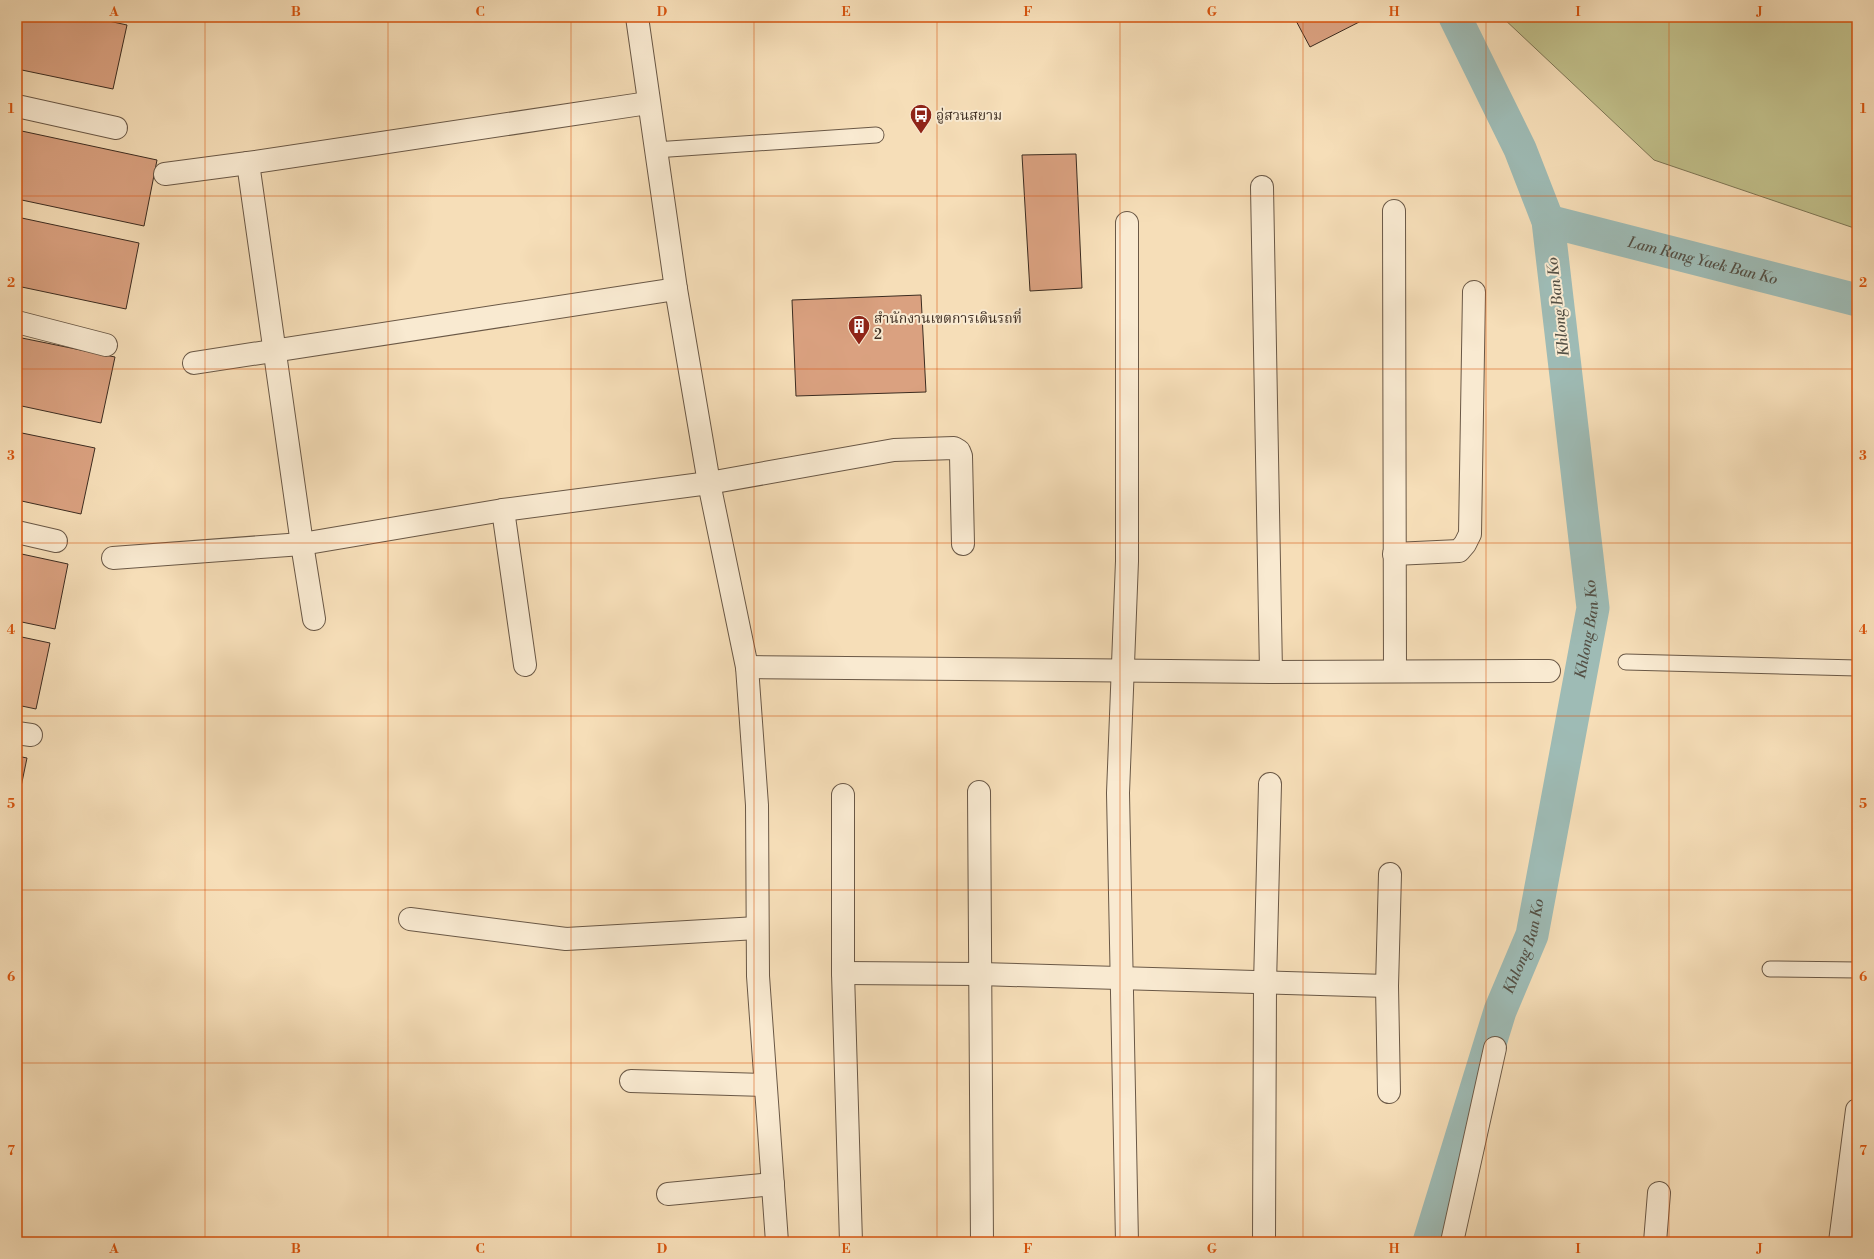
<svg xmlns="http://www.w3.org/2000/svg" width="1874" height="1259" font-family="'Libre Bodoni','Noto Serif Thai',serif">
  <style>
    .green { fill: #c1c08b; stroke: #7e7656 }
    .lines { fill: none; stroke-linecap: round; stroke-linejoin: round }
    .canal { stroke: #9ebbb5; stroke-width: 33 }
    .building { fill: #daa180; stroke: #3c2c20 }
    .service-casing { stroke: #6a5846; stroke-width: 17 }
    .minor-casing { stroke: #6a5846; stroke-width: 24 }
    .service { stroke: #f9ead1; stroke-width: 15 }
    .minor { stroke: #f9ead1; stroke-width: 22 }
    .grid { fill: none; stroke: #d7540e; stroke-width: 1; stroke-opacity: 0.55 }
    .labels { text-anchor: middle; stroke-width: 4; stroke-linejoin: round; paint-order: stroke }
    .poi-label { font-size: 14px; fill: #3c2c20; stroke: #f9ead1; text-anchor: start }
    .water-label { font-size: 15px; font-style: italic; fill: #545045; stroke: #f9ead1 }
    .neatline { fill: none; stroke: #d7540e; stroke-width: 1.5 }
    .grid-label { font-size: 13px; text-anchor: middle; font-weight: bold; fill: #d7540e }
  </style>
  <rect width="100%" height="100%" fill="#f6deb8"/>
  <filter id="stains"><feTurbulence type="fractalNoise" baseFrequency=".005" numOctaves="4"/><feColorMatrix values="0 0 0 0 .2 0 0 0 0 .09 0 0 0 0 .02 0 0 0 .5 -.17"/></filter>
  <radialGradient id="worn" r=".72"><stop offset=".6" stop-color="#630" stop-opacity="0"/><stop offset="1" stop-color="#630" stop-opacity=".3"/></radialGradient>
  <path class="green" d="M1502 17H1857V229L1654 160Z"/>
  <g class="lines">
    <g class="canal">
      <path id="s1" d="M1548 221 1857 300"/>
      <path id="s2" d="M1429 1242 1500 1011 1532 935 1593 608 1548 221 1520 149 1455 17"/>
    </g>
  </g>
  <g class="building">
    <path d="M17 17H90L127 25 113 89 17 69Z"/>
    <path d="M1294 17H1369L1310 47Z"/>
    <path d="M17 130 157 160 144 226 17 199Z"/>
    <path d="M1076 154 1082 288 1030 291 1022 155Z"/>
    <path d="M17 217 139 243 126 309 17 286Z"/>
    <path d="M921 295 926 392 796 396 792 300Z"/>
    <path d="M17 337 115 357 101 423 17 405Z"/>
    <path d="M17 432 95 448 81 514 17 500Z"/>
    <path d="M17 553 68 564 55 629 17 621Z"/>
    <path d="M17 636 50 643 36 709 17 705Z"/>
    <path d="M17 756 27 758 17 806Z"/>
  </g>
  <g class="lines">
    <g class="service-casing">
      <g id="service">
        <path d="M655 150 876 135"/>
        <path d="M1626 662 1857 668"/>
        <path d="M1770 969 1857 970"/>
      </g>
    </g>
    <g class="minor-casing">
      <g id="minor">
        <path d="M637 17 676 289 709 483 747 667 757 805 758 976 777 1242"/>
        <path d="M17 106 116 128"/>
        <path d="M248 163 302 544 314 619"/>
        <path d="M165 174 248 163 648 103"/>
        <path d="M1262 187 1271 672"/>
        <path d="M1394 211 1395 671"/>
        <path d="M1127 223V561L1118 793 1127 1242"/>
        <path d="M17 322 106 345"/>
        <path d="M194 363 676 289"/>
        <path d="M503 510 525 665"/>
        <path d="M17 532 56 541"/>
        <path d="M1394 554 1459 551 1465 544 1470 534 1474 292"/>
        <path d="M113 558 302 544 503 510 709 483 894 450 954 448 959 451 961 456 963 544"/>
        <path d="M747 667 1271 672 1549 671"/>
        <path d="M17 733 31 735"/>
        <path d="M979 792 982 1242"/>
        <path d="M843 795V973L851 1242"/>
        <path d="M410 919 566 939 757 928"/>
        <path d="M843 973 980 974 1387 986"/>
        <path d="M631 1081 765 1085"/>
        <path d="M1389 1092 1387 986 1390 874"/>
        <path d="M668 1194 773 1184"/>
        <path d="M1264 1242 1265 984 1270 784"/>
        <path d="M1452 1242 1495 1048"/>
        <path d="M1655 1242 1659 1193"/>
        <path d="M1840 1242 1857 1110"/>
      </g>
    </g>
    <use href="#service" class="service"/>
    <use href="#minor" class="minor"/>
  </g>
  <path class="grid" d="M205 17V1242M388 17V1242M571 17V1242M754 17V1242M937 17V1242M1120 17V1242M1303 17V1242M1486 17V1242M1669 17V1242M17 196H1857M17 369H1857M17 543H1857M17 716H1857M17 890H1857M17 1063H1857"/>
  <defs>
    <g id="bus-pin" transform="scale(1.15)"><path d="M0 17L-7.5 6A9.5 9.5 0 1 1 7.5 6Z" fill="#8f2418" stroke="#f9ead1"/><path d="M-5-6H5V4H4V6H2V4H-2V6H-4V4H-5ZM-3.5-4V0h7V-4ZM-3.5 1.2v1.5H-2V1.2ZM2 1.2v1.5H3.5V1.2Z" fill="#fff"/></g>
    <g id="building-pin" transform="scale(1.15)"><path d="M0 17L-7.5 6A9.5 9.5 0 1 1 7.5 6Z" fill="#8f2418" stroke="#f9ead1"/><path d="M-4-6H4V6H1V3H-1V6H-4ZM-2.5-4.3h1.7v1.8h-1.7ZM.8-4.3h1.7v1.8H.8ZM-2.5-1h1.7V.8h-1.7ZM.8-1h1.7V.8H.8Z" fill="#fff"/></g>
  </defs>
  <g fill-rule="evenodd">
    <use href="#bus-pin" x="921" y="115"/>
    <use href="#building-pin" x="859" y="326"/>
  </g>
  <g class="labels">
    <g class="poi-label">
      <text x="936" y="120">อู่สวนสยาม</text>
      <text x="874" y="323">สำนักงานเขตการเดินรถที่<tspan x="874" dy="16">2</tspan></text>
    </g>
    <g class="water-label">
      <text dy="5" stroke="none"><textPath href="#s1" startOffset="160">Lam Rang Yaek Ban Ko</textPath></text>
      <text transform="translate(1558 307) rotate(-97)" y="5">Khlong Ban Ko</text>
      <text dy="5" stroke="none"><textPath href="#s2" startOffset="635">Khlong Ban Ko</textPath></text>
      <text dy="5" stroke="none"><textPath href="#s2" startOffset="311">Khlong Ban Ko</textPath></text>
    </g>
  </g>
  <rect width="1874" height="1259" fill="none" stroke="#f6deb8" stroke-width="44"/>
  <rect x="22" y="22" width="1830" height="1215" class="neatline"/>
  <g class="grid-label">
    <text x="114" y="16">A</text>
    <text x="296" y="16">B</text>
    <text x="480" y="16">C</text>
    <text x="662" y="16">D</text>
    <text x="846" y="16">E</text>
    <text x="1028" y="16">F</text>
    <text x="1212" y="16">G</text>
    <text x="1394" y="16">H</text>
    <text x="1578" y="16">I</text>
    <text x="1760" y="16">J</text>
    <text x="11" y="113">1</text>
    <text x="1863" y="113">1</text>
    <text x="11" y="287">2</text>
    <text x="1863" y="287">2</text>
    <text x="11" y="460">3</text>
    <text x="1863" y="460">3</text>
    <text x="11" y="634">4</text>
    <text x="1863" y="634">4</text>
    <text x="11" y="808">5</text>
    <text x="1863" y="808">5</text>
    <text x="11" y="981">6</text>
    <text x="1863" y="981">6</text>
    <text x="11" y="1155">7</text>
    <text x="1863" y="1155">7</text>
    <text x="114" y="1253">A</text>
    <text x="296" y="1253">B</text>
    <text x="480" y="1253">C</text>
    <text x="662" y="1253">D</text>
    <text x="846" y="1253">E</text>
    <text x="1028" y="1253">F</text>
    <text x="1212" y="1253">G</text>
    <text x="1394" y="1253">H</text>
    <text x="1578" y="1253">I</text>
    <text x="1760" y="1253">J</text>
  </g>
  <rect width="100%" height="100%" filter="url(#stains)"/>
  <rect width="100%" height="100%" fill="url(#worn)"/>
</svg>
